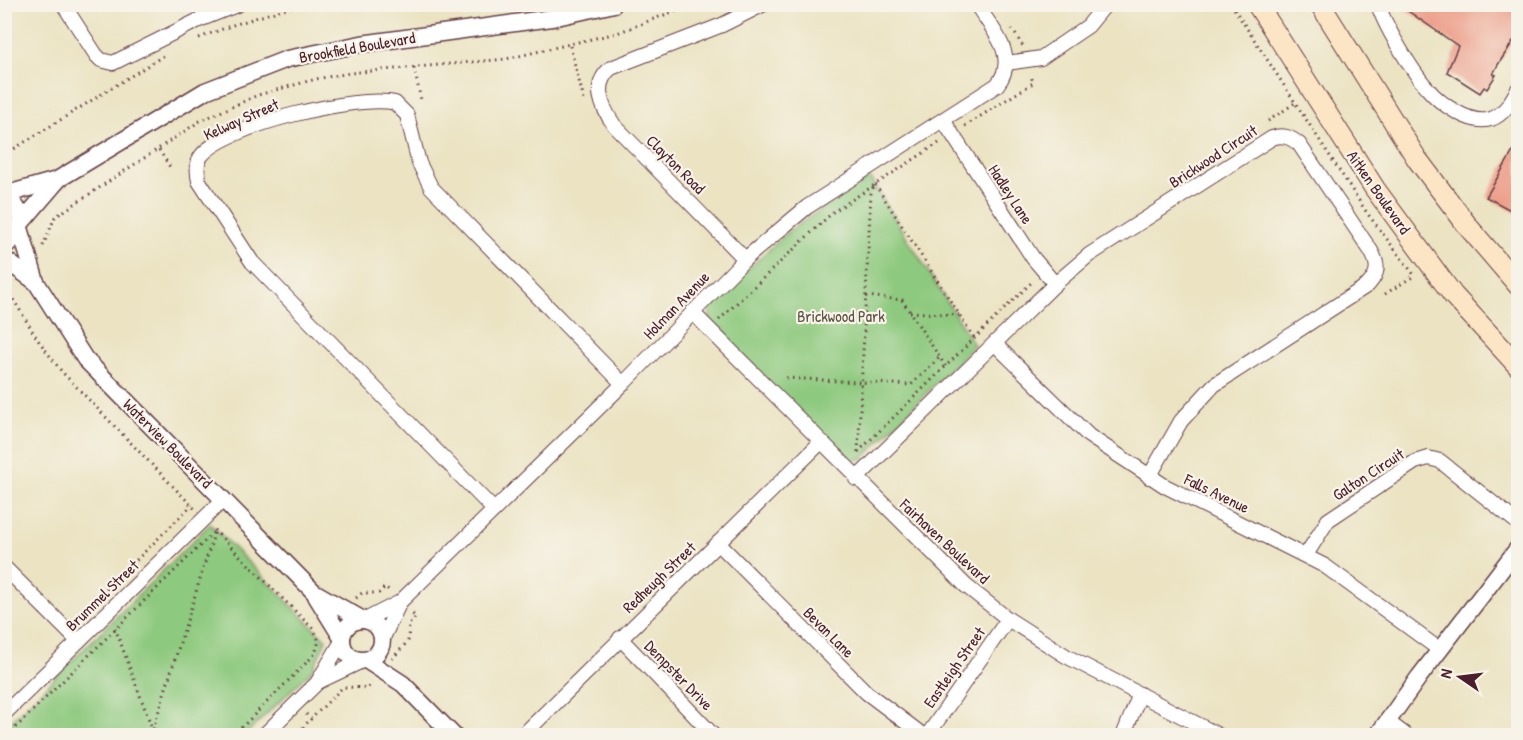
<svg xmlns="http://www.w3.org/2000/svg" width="1523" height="740" font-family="'Patrick Hand',sans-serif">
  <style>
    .park { fill: #8dc97e; stroke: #6c7454; stroke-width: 1.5 }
    .building { fill: #ec9782 }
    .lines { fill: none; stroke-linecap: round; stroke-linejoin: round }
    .minor-casing { stroke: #623c42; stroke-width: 16 }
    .tertiary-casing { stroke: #623c42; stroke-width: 19 }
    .secondary-casing { stroke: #623c42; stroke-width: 22 }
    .path { stroke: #623c42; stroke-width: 3; stroke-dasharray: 1.5 4.5; stroke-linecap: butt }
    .minor { stroke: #fff; stroke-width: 14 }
    .tertiary { stroke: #fff; stroke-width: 16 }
    .secondary { stroke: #fce5c4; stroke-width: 20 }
    .labels { text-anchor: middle; stroke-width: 4.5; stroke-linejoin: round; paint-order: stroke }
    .street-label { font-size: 16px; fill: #4a1f2b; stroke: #f7f3e8 }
    .park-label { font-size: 16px; fill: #5e5244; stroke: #f7f3e8 }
  </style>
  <rect width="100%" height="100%" fill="#f7f3e8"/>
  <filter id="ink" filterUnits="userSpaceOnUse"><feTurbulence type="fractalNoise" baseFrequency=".0167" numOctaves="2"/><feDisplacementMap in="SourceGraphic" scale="12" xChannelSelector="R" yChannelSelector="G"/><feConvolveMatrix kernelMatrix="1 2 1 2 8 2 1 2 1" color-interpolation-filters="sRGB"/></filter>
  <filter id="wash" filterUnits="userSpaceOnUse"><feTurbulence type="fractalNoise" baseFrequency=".008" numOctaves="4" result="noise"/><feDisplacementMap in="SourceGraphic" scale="24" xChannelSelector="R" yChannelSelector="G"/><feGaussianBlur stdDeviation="1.35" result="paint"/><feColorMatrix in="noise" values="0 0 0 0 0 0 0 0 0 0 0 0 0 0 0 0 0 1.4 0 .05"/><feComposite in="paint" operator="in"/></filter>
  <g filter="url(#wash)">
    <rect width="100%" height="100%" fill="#ebe3c2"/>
    <g class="park">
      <path d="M869 177 974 345 863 458 847 463 710 323V305L789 231Z"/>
      <path d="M210 524 326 640 313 669 245 735H5V727Z"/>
    </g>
    <g id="blocks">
      <g class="building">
        <path d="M1398 4H1518V34L1499 63 1493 74 1496 75 1487 89 1484 87 1480 93 1447 72 1458 46Z"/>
        <path d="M1518 143V214L1486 197Z"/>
      </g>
    </g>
  </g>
  <g filter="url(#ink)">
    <use href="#blocks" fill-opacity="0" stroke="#623c42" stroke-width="1.5"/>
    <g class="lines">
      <g class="minor-casing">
        <g id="minor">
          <path d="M63 4 96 55 101 60 113 63 199 20 239 4"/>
          <path d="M1378 4C1384 25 1412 71 1427 88 1439 103 1471 126 1491 119 1504 115 1512 100 1518 89"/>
          <path d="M1007 63 1041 58 1088 26 1106 4"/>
          <path d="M943 120 1033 258 1055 284"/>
          <path d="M745 259 614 125C602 108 591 84 611 68L722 25 764 4"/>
          <path d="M692 312 966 586 1008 619 1066 656 1220 736"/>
          <path d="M995 344 1089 436 1165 486 1325 566 1440 650"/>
          <path d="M856 479 1055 284 1089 255 1272 138C1283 134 1290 137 1299 144L1371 251C1379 265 1379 273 1368 285L1214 385 1181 421 1149 477"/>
          <path d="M494 510 252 262 199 181C197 172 196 162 202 155 227 125 358 94 395 103L407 115 419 163 431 187 623 384"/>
          <path d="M718 543 867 693 924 736"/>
          <path d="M1306 555 1328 520 1415 462 1428 458 1440 461 1518 523"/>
          <path d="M4 567 78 641"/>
          <path d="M365 620 400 602 623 384 745 259 807 207 997 85C1020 57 992 29 976 4"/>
          <path d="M620 638 714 736"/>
          <path d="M382 640 399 604"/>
          <path d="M318 682 362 661"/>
          <path d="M4 714 223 500"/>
          <path d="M1387 721 1407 736"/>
          <path d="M263 736 317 683 342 641"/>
          <path d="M522 736 820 443"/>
          <path d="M927 736 1008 619"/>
          <path d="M1123 736 1140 694"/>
        </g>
      </g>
      <g class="tertiary-casing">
        <g id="tertiary">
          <path d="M4 195 57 180 205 91 287 59 361 44 552 18 614 4"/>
          <path d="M4 197C27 208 25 234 4 246"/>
          <path d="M21 223 57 181"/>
          <path d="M20 228 36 282 85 359 314 592 363 620"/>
          <path d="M4 259 36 282"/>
          <path d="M316 596 342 638"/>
          <circle cx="362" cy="640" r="20"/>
          <path d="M366 660 403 684 454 736"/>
          <path d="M1377 736 1419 677 1518 548"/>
        </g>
      </g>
      <g class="secondary-casing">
        <g id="secondary">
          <path d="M1257 4 1375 189 1453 295 1518 366"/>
          <path d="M1320 4 1417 159 1470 229 1518 285"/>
        </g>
      </g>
      <g class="path">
        <path d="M1231 4 1367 213 1415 276"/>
        <path d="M1012 29 1023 46"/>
        <path d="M199 38 233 25 300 4"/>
        <path d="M570 46 585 104"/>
        <path d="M414 68 421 100"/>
        <path d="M1268 121 1295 103"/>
        <path d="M965 126 1033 83 1031 75"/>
        <path d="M159 150 172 170"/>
        <path d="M4 155 163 56"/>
        <path d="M4 173 12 175"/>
        <path d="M43 246 55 217 200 121 258 95 316 79 350 73 506 59 617 33 693 4"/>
        <path d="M4 284 38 340 62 372 195 509"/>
        <path d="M1385 294 1414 276"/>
        <path d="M866 296 902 300 946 367"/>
        <path d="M910 312 959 315"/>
        <path d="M719 320 833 212 942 141"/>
        <path d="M786 378 911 385 939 358"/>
        <path d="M1513 382 1518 387"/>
        <path d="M858 452 871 192 875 184 975 339"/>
        <path d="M858 452 1033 281"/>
        <path d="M214 530 314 630 319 641 315 654 233 736"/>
        <path d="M356 598 362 593H379L385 587 391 592"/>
        <path d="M93 606 91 605 192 505"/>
        <path d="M115 628 155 736"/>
        <path d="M392 659 408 641 409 624 416 617 410 612"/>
        <path d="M306 714 311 719 343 687 368 688 371 682"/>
        <path d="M7 736 215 531 151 736"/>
        <path d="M294 736 311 719"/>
      </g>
      <use href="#minor" class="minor"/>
      <use href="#tertiary" class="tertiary"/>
      <use href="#secondary" class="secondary"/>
    </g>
  </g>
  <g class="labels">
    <g class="street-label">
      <text transform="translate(357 47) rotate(-10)" y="6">Brookfield Boulevard</text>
      <text transform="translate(241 119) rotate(-24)" y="6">Kelway Street</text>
      <text transform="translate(1213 156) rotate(-33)" y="6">Brickwood Circuit</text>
      <text transform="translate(676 164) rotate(45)" y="6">Clayton Road</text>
      <text transform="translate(1379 192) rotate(55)" y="6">Aitken Boulevard</text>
      <text transform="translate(1011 194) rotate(57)" y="6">Hadley Lane</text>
      <text transform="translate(676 305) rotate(-46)" y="6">Holman Avenue</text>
      <text transform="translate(168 443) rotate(45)" y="6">Waterview Boulevard</text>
      <text transform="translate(1368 474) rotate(-33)" y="6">Galton Circuit</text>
      <text transform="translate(1217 493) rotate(26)" y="6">Falls Avenue</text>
      <text transform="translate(945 541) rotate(43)" y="6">Fairhaven Boulevard</text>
      <text transform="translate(659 577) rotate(-44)" y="6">Redheugh Street</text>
      <text transform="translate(102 595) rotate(-44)" y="6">Brummel Street</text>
      <text transform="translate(829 632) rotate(45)" y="6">Bevan Lane</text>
      <text transform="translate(954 667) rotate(-55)" y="6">Eastleigh Street</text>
      <text transform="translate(679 675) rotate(46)" y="6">Dempster Drive</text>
    </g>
    <g class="park-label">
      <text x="841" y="322">Brickwood Park</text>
    </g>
  </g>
  <rect width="1523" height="740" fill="none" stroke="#f7f3e8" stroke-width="24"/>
  <g transform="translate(1460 677) rotate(284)" stroke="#f7f3e8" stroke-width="4.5" paint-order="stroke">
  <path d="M0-4.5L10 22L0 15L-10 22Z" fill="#4a1f2b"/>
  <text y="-9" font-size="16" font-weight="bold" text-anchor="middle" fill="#4a1f2b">N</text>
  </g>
</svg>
